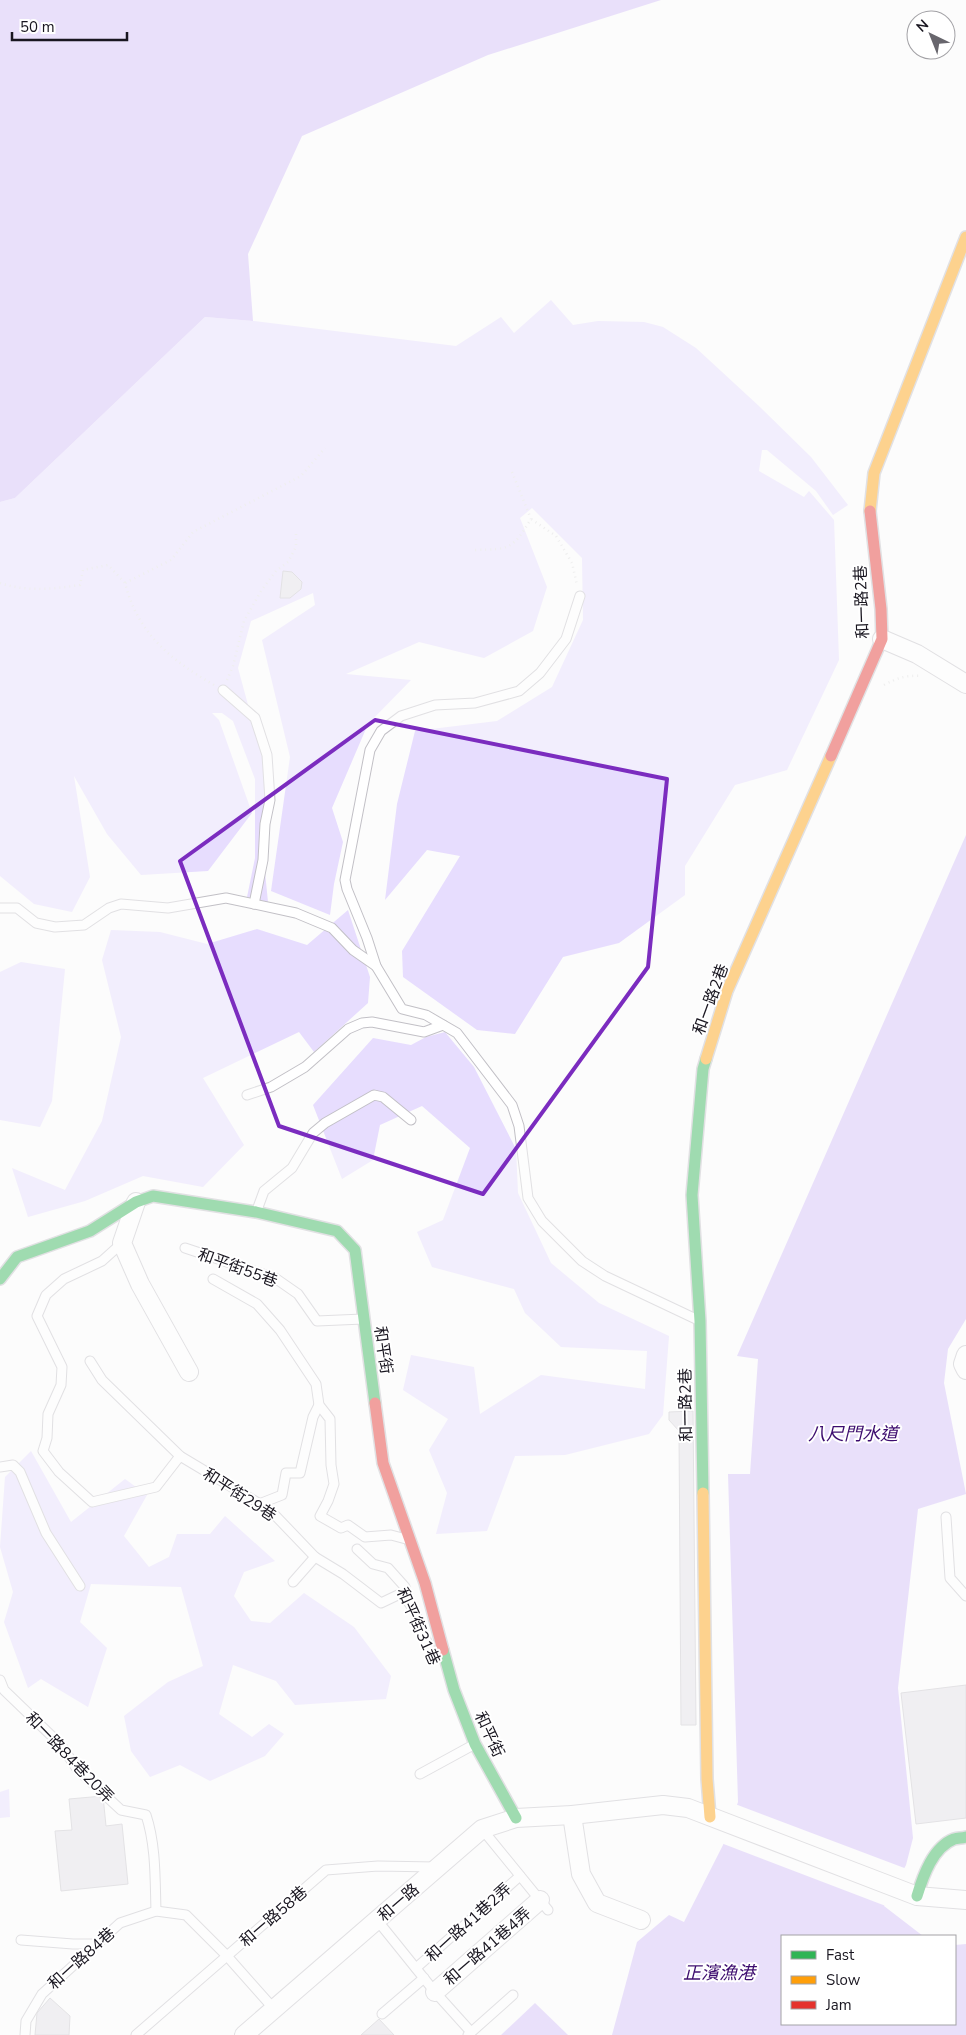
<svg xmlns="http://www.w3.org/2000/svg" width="966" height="2035" font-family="'Nunito Sans','Noto Sans TC',sans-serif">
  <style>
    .green { fill: #e7ddfe }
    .water { fill: #d3bff9 }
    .pier { fill: #fcfcfc }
    .building { fill: #e3e1e7; stroke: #c6c4ca }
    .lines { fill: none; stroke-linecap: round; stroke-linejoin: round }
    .lane-casing { stroke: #c2c0c6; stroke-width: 11 }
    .street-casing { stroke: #c2c0c6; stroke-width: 20 }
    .fast-casing { stroke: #c2c0c6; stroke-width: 14 }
    .slow-casing { stroke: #c2c0c6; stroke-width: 14 }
    .jam-casing { stroke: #c2c0c6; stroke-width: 14 }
    .path { stroke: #dfdfdf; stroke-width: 2.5; stroke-dasharray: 1 4; stroke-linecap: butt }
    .lane { stroke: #fff; stroke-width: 9 }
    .street { stroke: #fff; stroke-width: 18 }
    .fast { stroke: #30b455; stroke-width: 11 }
    .slow { stroke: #ff9f0a; stroke-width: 11 }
    .jam { stroke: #e5322d; stroke-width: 11 }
    .marked { fill: none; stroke: #7b2cbf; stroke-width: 4; stroke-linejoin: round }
    .labels { text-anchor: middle; stroke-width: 4; stroke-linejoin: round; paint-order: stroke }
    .street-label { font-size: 16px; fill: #191620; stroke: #fff }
    .water-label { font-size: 18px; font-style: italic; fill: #3c0c6e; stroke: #fff }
  </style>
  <rect width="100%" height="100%" fill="#fcfcfc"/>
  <g class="green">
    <path d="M551 300 573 325 598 321 644 322 663 327 696 348 760 407 811 457 848 505 833 515 816 491 767 450H762L759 471 804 497 809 491 834 520 839 660 787 770 735 785 685 866V895L619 943 563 957 515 1034 477 1030 403 977 402 951 460 856 427 850 385 900 397 804 415 731 497 721 552 687 583 620 582 558 532 508 520 518 547 587 533 631 484 658 419 642 346 674 411 680 368 724 332 808 343 842 334 884 330 915 271 891 290 757 262 640 315 605 313 593 251 621 238 668 271 790 265 872 268 902 247 897 255 858V779L233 721 222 713H212L219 720 252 813 208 871 141 875 107 834 74 776 90 877 72 912 34 904 0 876V502L15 498 205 317 253 321 456 346 501 317 514 333Z"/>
    <path d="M348 910 370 977 368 1003 314 1052 299 1032 203 1078 244 1145 203 1187 143 1176 85 1201 28 1217 12 1168 65 1190 102 1121 121 1037 102 960 111 930 160 932 207 944 257 929 307 945Z"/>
    <path d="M21 962 65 969 52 1101 40 1127 0 1120V972Z"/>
    <path d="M445 1032 474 1067 516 1149 518 1193 551 1263 599 1303 669 1336 663 1415 649 1434 565 1455 515 1456 487 1531 436 1534 447 1493 429 1450 448 1419 403 1390 411 1355 474 1367 480 1414 541 1375 645 1389 647 1351 561 1347 525 1313 514 1289 432 1267 417 1232 443 1220 470 1148 422 1106 380 1125 373 1160 342 1179 313 1105 373 1038 411 1045 426 1037Z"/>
    <path d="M31 1451 71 1522 125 1479 147 1495 124 1536 149 1567 169 1557 177 1534H210L225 1516 275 1561 244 1572 234 1596 251 1621 270 1623 304 1593 354 1627 391 1676 386 1699 295 1705 276 1681 233 1665 219 1714 252 1737 269 1724 284 1734 265 1756 210 1781 180 1765 150 1777 131 1751 124 1716 168 1682 203 1666 181 1587 91 1584 80 1622 107 1648 88 1707 41 1679 28 1688 4 1622 13 1592 0 1547 5 1477Z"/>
    <path d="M9 1789 10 1817 0 1818V1792Z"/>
  </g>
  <g class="water">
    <path d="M0 0H661L488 55 302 136 248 254 253 321 205 317 15 498 0 502Z"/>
    <path d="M966 835V1319L948 1349 944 1383 966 1494 918 1509 898 1688 913 1838 906 1865 884 1906 923 1936H782V2024H955V1945L966 1944V2035H612L637 1942 669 1915 684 1922 723 1845 738 1802 728 1474H750L758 1359 737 1356Z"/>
    <path d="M535 2003 568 2035H501Z"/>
  </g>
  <path class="pier" d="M735 1804 907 1869 887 1905 891 1908 721 1843Z"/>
  <g class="building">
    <path d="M283 571 292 572 302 582 301 589 290 598H280Z"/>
    <path d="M693 1411 696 1725H681L679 1431 669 1420V1412Z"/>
    <path d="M966 1685V1818L916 1824 901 1693Z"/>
    <path d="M103 1796 106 1826 122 1824 128 1884 61 1891 55 1831 72 1830 69 1799Z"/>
    <path d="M50 1998 70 2016 69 2035H35L37 2013Z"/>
    <path d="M379 2019 394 2035H361Z"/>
  </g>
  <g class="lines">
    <g class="lane-casing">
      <g id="lane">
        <path d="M580 596 566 639 540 673 519 691 475 703 435 705 401 716 381 731 370 750 345 880 347 889 367 938 376 966 402 1009 426 1015 457 1033 512 1105 519 1126 528 1198 542 1221 582 1261 605 1276 698 1320"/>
        <path d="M223 690 255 718 267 755 270 800 265 824 263 860 254 904"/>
        <path d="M0 908H17L36 923 55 927 84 925 109 908 121 904 168 908 226 898 296 913 332 928 353 950 376 966"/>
        <path d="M247 1095 271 1087 305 1067 348 1029 362 1023 372 1022 424 1032 443 1025"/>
        <path d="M257 1210 264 1191 292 1168 313 1133 325 1123 374 1095 383 1097 411 1120"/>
        <path d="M122 1243 102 1261 64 1279 46 1295 37 1316 62 1367 61 1385 48 1414 47 1438 43 1451 59 1472 92 1502 156 1487 180 1456"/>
        <path d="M185 1248 275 1278 298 1294 317 1321 363 1319"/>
        <path d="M213 1279 257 1304 280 1330 316 1384 319 1405 330 1419 331 1465 334 1484 328 1501 320 1516 341 1528 348 1525 365 1537 391 1535 406 1539"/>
        <path d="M90 1361 102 1380 180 1456 270 1510 315 1557 343 1574 381 1603 402 1593"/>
        <path d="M0 1467 13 1465 20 1472 46 1533 80 1586"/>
        <path d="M259 1504 282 1495 286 1473H300L313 1417 319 1405"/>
        <path d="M946 1517 950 1578 966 1596"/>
        <path d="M357 1549 373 1564 388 1568 405 1587 402 1593 414 1610 434 1659"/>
        <path d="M293 1582 315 1557"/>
        <path d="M0 1680 4 1690 61 1745 77 1769 121 1810 146 1815C156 1845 155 1879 156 1911"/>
        <path d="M420 1774 475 1744"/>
        <path d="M482 1829 548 1910"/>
        <path d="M377 1920 435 1992 471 2032"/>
        <path d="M21 1940 73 1944H95"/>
        <path d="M416 1968 520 1876"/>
        <path d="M382 2014 424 1978"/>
        <path d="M25 2035 26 2021 42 1994 120 1923 156 1911 186 1915 227 1956 274 2009"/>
        <path d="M136 2035 326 1870 378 1866 435 1867"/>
        <path d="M468 2035 513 1995"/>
      </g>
    </g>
    <g class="street-casing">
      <g id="street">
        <path d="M882 639 917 654 966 684"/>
        <path d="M136 1202 122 1243 140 1284 189 1372"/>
        <path d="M966 1355 963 1364 966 1370"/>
        <path d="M572 1815 581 1874 597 1903 641 1920"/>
        <path d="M435 1992 540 1900"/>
        <path d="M244 2035 482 1829 516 1818 572 1815 663 1805 688 1808 917 1896 966 1900"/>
      </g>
    </g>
    <g class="fast-casing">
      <g id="fast">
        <path d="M0 1279 17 1257 90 1231 136 1202 153 1196 256 1212 337 1231 355 1250 375 1403"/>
        <path d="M703 1493 700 1321 692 1195 703 1069 706 1059"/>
        <path d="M443 1650 454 1690 475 1744 516 1818"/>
        <path d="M917 1896C923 1876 933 1847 954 1839 958 1838 962 1838 966 1837"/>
      </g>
    </g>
    <g class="slow-casing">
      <g id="slow">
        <path d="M870 511 874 473 966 237"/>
        <path d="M706 1059 727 991 831 756"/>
        <path d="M703 1493 707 1779 710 1817"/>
      </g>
    </g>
    <g class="jam-casing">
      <g id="jam">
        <path d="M831 756 882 639 881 609 870 511"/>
        <path d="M375 1403 383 1463 425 1583 443 1650"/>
      </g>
    </g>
    <g class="path">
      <path d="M512 472 531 519"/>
      <path d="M475 550C510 549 512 550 531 519L556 536 572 563 577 585"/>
      <path d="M0 583C26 592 53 589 80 585L83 570 108 565 125 583"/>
      <path d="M227 680 233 666 244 621 261 591 276 571 288 562 296 547V531"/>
      <path d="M214 685C171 660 138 634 125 583L171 560 193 532 301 476 325 448"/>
      <path d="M884 685C897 678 906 675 921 676"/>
    </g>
    <use href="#lane" class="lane"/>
    <use href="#street" class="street"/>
    <use href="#fast" class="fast"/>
    <use href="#slow" class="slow"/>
    <use href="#jam" class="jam"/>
  </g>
  <path d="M0 0H966V2035H0ZM375 720 667 779 648 967 483 1194 279 1126 180 861Z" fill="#fcfcfc" fill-opacity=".55" fill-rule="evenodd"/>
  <path class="marked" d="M375 720 667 779 648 967 483 1194 279 1126 180 861Z"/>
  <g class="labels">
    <g class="street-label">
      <text transform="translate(861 602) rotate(-92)" y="6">和一路2巷</text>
      <text transform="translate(710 999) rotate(-70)" y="6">和一路2巷</text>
      <text transform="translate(238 1267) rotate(20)" y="6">和平街55巷</text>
      <text transform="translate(384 1350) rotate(82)" y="6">和平街</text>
      <text transform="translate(685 1405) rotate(-91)" y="6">和一路2巷</text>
      <text transform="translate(240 1494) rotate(33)" y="6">和平街29巷</text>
      <text transform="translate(419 1626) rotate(66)" y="6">和平街31巷</text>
      <text transform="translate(490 1734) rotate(65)" y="6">和平街</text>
      <text transform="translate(70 1757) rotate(46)" y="6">和一路84巷20弄</text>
      <text transform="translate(398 1902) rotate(-41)" y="6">和一路</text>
      <text transform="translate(273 1916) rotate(-41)" y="6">和一路58巷</text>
      <text transform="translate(468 1922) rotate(-42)" y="6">和一路41巷2弄</text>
      <text transform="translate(487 1946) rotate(-41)" y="6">和一路41巷4弄</text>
      <text transform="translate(81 1958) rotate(-42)" y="6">和一路84巷</text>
    </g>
    <g class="water-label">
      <text x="853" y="1440">八尺門水道</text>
      <text x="719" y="1979">正濱漁港</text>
    </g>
  </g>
  <rect x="781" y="1935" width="175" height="90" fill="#ffffff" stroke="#a3a2a6"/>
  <rect x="791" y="1951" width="25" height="8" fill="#30b455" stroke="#a3a2a6"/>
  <text x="826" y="1960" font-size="15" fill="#191620">Fast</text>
  <rect x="791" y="1976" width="25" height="8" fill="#ff9f0a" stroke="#a3a2a6"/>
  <text x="826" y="1985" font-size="15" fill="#191620">Slow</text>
  <rect x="791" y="2001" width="25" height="8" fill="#e5322d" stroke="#a3a2a6"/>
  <text x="826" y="2010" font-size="15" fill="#191620">Jam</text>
  <g transform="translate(931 35) rotate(317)"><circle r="24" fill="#ffffff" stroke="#a3a2a6"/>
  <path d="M0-4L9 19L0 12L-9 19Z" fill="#68666d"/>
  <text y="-8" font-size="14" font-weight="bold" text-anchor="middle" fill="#191620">N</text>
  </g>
  <path d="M12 32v8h115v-8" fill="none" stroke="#191620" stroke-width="2.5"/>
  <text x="20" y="32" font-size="15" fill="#191620" stroke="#ffffff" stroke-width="4" paint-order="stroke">50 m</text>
</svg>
